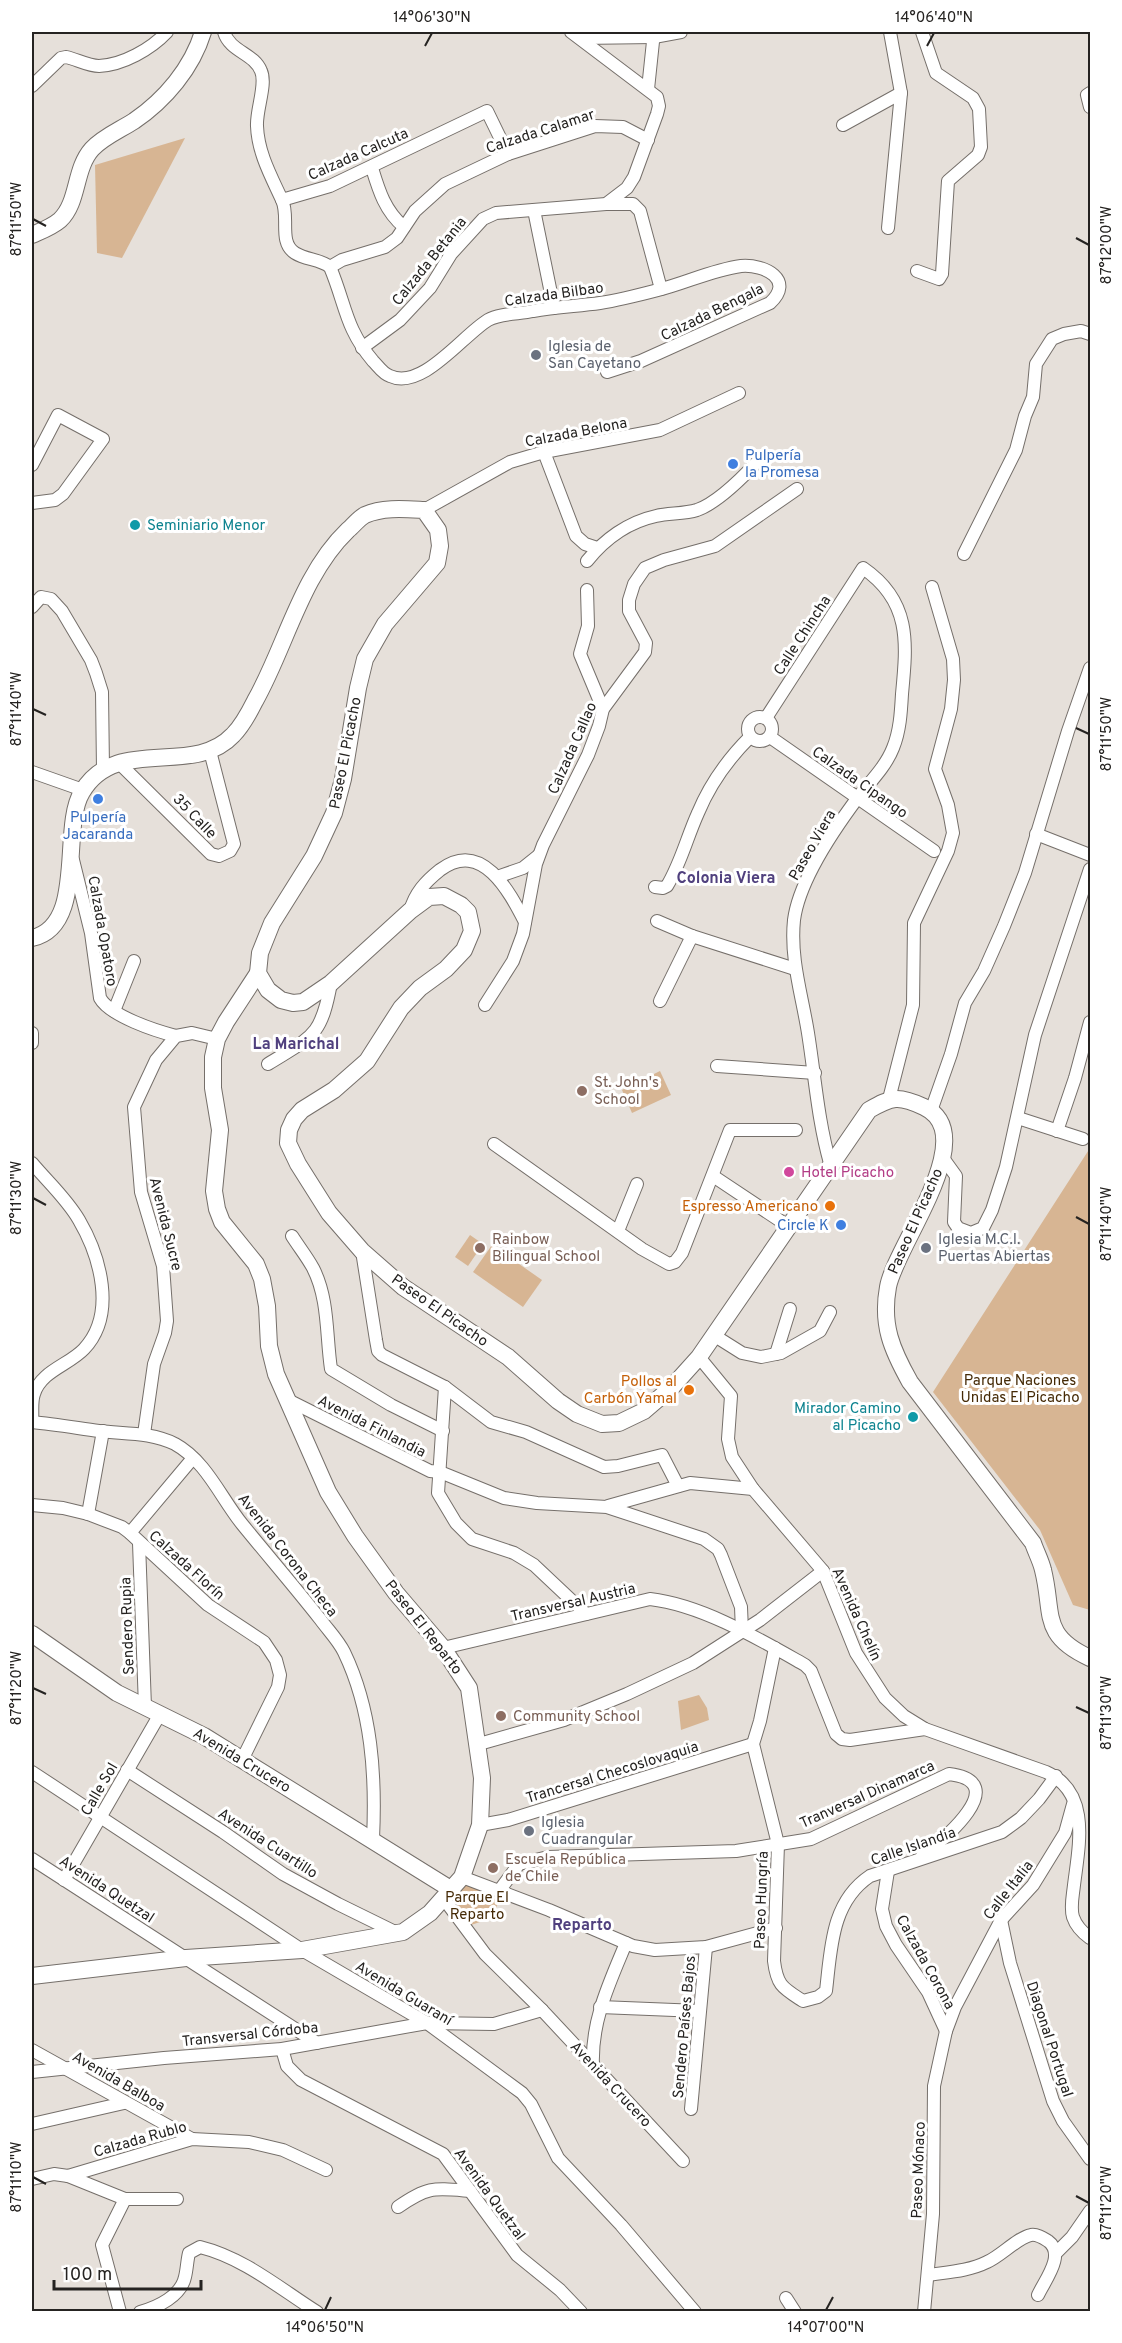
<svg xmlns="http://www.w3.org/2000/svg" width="1122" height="2343" font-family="Overpass,sans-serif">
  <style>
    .green { fill: #d7b593 }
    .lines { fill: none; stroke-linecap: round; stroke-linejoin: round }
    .street-casing { stroke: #756f6a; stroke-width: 14 }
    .secondary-casing { stroke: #756f6a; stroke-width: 18 }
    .street { stroke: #fff; stroke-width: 12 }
    .secondary { stroke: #fff; stroke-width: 16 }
    .ticks { fill: none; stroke: #252321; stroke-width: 2 }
    .worship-dot { fill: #6b7280; stroke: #fff; stroke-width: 2 }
    .shop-dot { fill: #3f7fe0; stroke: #fff; stroke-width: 2 }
    .culture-dot { fill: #0f9aa8; stroke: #fff; stroke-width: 2 }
    .education-dot { fill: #8d6e63; stroke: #fff; stroke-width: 2 }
    .hotel-dot { fill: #d1479c; stroke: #fff; stroke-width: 2 }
    .food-dot { fill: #e8710a; stroke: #fff; stroke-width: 2 }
    .labels { text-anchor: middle; stroke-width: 6; stroke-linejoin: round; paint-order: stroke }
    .street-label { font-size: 15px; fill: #252321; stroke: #fff }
    .worship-label { font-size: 15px; fill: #5b616d; stroke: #fff; text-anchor: start }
    .shop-label { font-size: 15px; fill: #366cbe; stroke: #fff; text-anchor: start }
    .culture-label { font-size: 15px; fill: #0d838f; stroke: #fff; text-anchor: start }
    .education-label { font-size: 15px; fill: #785e54; stroke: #fff; text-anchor: start }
    .hotel-label { font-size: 15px; fill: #b23c85; stroke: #fff; text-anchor: start }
    .food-label { font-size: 15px; fill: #c56008; stroke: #fff; text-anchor: end }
    .park-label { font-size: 15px; fill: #452a06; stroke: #fff }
    .neighbourhood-label { font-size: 16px; font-weight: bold; fill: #50407e; stroke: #fff }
    .neatline { fill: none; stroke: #252321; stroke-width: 2 }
    .ticks-label { font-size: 15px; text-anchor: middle; fill: #252321 }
  </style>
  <rect width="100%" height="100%" fill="#e6e0da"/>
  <g class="green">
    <path d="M185 138 122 258 97 253 95 165Z"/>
    <path d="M660 1071 671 1095 632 1113 622 1090Z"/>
    <path d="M1090 1148V1610L1073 1605 1040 1530 933 1392Z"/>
    <path d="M470 1235 483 1244 468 1266 455 1257Z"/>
    <path d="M492 1245 542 1280 523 1307 473 1272Z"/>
    <path d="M699 1695 707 1708 709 1720 681 1730 678 1701Z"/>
    <path d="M464 1881 500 1898 492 1918 471 1925 449 1900Z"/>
  </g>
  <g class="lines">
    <g class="street-casing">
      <g id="street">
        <path d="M224 32C230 52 254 53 261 71 267 84 256 110 257 126 258 153 271 176 282 200L330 186 487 111 508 154"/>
        <path d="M580 38 654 37 681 32"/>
        <path d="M32 86 61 58 66 57C76 59 88 66 99 66 123 65 151 49 167 32"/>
        <path d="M648 89 654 32"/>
        <path d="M1090 93 1087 95 1090 107"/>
        <path d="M843 125 901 93"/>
        <path d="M372 168C379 191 385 211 404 227"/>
        <path d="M282 200C290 217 278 242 295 253 306 260 320 259 330 267 346 305 345 328 373 361 378 366 383 374 390 376 422 391 463 335 488 320 500 313 520 314 533 311 555 307 578 306 600 303 620 300 639 295 658 290 686 283 712 270 741 266 765 264 795 280 770 303L641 361 607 372"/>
        <path d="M606 204H633L640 211 661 289"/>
        <path d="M534 210 554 308"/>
        <path d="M888 228 901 93 890 32"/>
        <path d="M330 267 342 260 385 247 397 238 415 211 445 184 508 154 595 126 623 127 648 140"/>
        <path d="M917 271 939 279 942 274 948 181 978 155 981 147 979 109 973 98 936 73 922 32"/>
        <path d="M362 348 400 320 430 288 451 254 483 219 496 213 606 204 627 188 634 177 657 114 659 106 657 97 571 32"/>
        <path d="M544 452 576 536 585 544 597 548"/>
        <path d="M32 465 58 415 103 439 63 494 55 500 32 503"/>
        <path d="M424 510 510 462 544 452 660 430 739 393"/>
        <path d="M964 554 1016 450 1025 416 1033 397 1036 364 1052 339 1064 334 1081 331 1090 334"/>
        <path d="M587 561C604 540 628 522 656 516 669 513 684 514 697 510 717 503 744 476 758 461"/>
        <path d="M587 590 588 626 580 654 603 709"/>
        <path d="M32 607 41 597 51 599 62 611 91 660 96 673 102 692 103 769"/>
        <circle cx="760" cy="729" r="12"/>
        <path d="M766 718 863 568C911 601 907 642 902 694 901 712 900 731 893 748 886 766 871 781 859 796 835 828 799 881 794 920 790 959 802 995 808 1033 815 1077 818 1121 830 1163"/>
        <path d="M770 737 934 851"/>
        <path d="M119 763 211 854 219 856 230 851 234 844 210 751"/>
        <path d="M32 772 83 790"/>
        <path d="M1036 834 1090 855"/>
        <path d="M73 860 91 933 100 998C110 1016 156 1031 176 1036"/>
        <path d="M497 877 523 868 538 856"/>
        <path d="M655 887 663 888 667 886C681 863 687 837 698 813 710 784 728 759 750 737"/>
        <path d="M410 911C415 893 425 882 440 870 482 839 509 891 525 922"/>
        <path d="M657 921 692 936 795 969"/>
        <path d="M660 1001 692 936"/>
        <path d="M485 1005 513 961 523 934 536 864 543 845 588 755 599 726 603 709 645 652 646 643 629 611V600L634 584 645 568 664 560 715 546 797 489"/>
        <path d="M114 1011 134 961"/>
        <path d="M32 1033V1043"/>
        <path d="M268 1064C313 1036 321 1037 331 983"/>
        <path d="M717 1066 815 1073"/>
        <path d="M889 1099 913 1005 914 923 948 851 953 833 948 805 935 769 951 709 954 680 953 659 932 587"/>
        <path d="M931 1111 951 1054 965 1003 984 971 1004 926 1025 873 1068 731 1090 668"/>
        <path d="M1018 1118 1083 1139"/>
        <path d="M1057 1131 1075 1078 1090 1022"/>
        <path d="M494 1144 642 1249 669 1264 675 1262 682 1253 730 1130H796"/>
        <path d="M943 1158 956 1176 954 1222 958 1228 971 1233 983 1228 992 1210 1006 1167 1035 1035 1090 869"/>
        <path d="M32 1163C47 1181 67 1199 79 1220 100 1256 117 1314 84 1349 69 1365 41 1371 34 1394 31 1402 33 1413 32 1422"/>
        <path d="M713 1176 788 1226"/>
        <path d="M618 1231 637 1184"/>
        <path d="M292 1236C299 1247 307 1257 313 1268 329 1299 326 1336 331 1369L391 1405 443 1431"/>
        <path d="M362 1251 376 1340 378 1351 382 1355 445 1387 491 1422 526 1432 604 1467 618 1466 662 1455 678 1486"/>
        <path d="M715 1336 742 1353 761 1357 781 1353 820 1331 830 1312"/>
        <path d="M776 1354 790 1309"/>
        <path d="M699 1357 731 1396 728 1439 732 1457 753 1489 823 1571 856 1653 885 1698 904 1716 925 1729 1046 1772C1091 1792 1079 1845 1074 1885 1073 1895 1070 1907 1073 1917 1076 1926 1083 1933 1090 1938"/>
        <path d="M445 1387 438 1493 456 1523 472 1539 514 1553 534 1565 586 1614"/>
        <path d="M286 1399 430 1471 440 1472 504 1498 537 1503 607 1507 704 1539 718 1549 721 1555 741 1607 742 1631"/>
        <path d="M32 1422C54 1424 77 1428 99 1431 125 1434 151 1432 175 1444 206 1461 221 1498 242 1524 268 1556 294 1586 320 1619 328 1630 338 1640 344 1652 372 1710 376 1776 373 1839"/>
        <path d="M144 1434 154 1364 165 1333 167 1321 163 1266 141 1192 134 1107 156 1060 176 1036 192 1033 217 1039"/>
        <path d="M32 1505 63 1508 88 1514 122 1527 130 1533 208 1605 264 1642 276 1660 280 1675 278 1687 242 1760"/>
        <path d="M608 1506 690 1483 753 1489"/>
        <path d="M88 1514 103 1431"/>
        <path d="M130 1533 193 1458"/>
        <path d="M139 1543 145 1707"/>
        <path d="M443 1648 650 1599C702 1605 759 1639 805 1665L811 1671 836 1734 842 1739 850 1740 925 1729"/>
        <path d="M775 1648 760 1721 753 1744 778 1844 774 1961C777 1986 783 1988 803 2001L818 1997 826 1991C831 1949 831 1902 870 1876L1002 1832 1021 1818 1039 1799 1056 1776"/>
        <path d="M479 1744 564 1720 627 1694 693 1663 760 1620 823 1571"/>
        <path d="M127 1770 223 1832 283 1874 338 1904 397 1933"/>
        <path d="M32 1772 302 1950 427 2023 522 2093 531 2104 558 2158 621 2225 695 2312"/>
        <path d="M480 1825 508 1820 753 1744"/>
        <path d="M32 1859 317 2043"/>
        <path d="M888 1871 882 1909 886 1926 896 1945 928 1992 946 2031"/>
        <path d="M462 1877 549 1910 633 1946 655 1950 706 1947 776 1928"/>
        <path d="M64 1880 160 1714"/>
        <path d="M499 1891 519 1864 548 1857 736 1851 811 1839 949 1774C1014 1782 943 1840 922 1856"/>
        <path d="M444 1899 485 1954 542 2010 683 2161"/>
        <path d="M1001 1920 1010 1963 1053 2101 1063 2121 1090 2159"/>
        <path d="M600 2007 699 2011"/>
        <path d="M282 2049 287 2066 301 2080 443 2154 517 2255 560 2290 581 2312"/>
        <path d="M32 2050 192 2139"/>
        <path d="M593 2066C591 2021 609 1984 626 1943"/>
        <path d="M32 2072 164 2058 282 2049 427 2023 494 2024 542 2010"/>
        <path d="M691 2109 706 1947"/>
        <path d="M32 2124 124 2103"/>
        <path d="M68 2176 125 2199H177"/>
        <path d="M32 2179 54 2174 68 2176 192 2139 249 2142 283 2150 326 2170"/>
        <path d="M398 2207C428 2186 434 2188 470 2191"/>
        <path d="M1056 2253 1072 2237 1090 2211"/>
        <path d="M928 2275C948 2272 969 2271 987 2262 1001 2256 1017 2238 1031 2235 1037 2234 1043 2238 1048 2241 1066 2254 1045 2280 1038 2295"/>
        <path d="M786 2298 795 2312"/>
        <path d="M120 2312 102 2245 125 2199"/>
        <path d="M140 2312C158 2307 181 2296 185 2277 187 2269 187 2261 189 2253L200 2247C244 2258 279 2288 317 2312"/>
        <path d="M924 2312 933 2214 934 2086 946 2031 955 2007 1001 1920 1033 1885 1065 1833 1073 1804"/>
      </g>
    </g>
    <g class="secondary-casing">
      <g id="secondary">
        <path d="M32 235C41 231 52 227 60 220 79 202 74 169 92 149 103 137 120 130 134 121 165 100 192 68 203 32"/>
        <path d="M32 938C87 926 60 828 82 792 116 734 193 778 233 735 242 726 249 713 255 701 286 646 301 575 348 530 353 526 359 518 365 515 383 507 405 509 424 510L438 530 440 546 437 563 385 624 365 659 358 688 343 779 334 813 314 856 272 923 260 953 258 973 268 990 281 1000 293 1003 303 1002 331 983 410 911 429 897 444 896 461 905 468 912 472 931 464 950 446 969 420 988 401 1008 367 1061 334 1090 302 1110 294 1119 289 1130 288 1143 298 1164 329 1213 362 1251 403 1287 508 1357 558 1401 577 1414 602 1424 619 1423 644 1411 672 1387 699 1357 869 1110C892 1097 898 1095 924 1107 983 1135 895 1246 888 1287 881 1325 892 1350 910 1382L1033 1543C1036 1552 1041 1561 1043 1570 1054 1614 1040 1635 1090 1658"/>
        <path d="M32 1634 117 1693 204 1736 452 1890"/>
        <path d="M32 1976 186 1958 302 1950 403 1932 430 1913 462 1877 480 1825 482 1778 469 1688 443 1648 396 1593 355 1536 328 1492 276 1374 269 1346 267 1306 262 1279 256 1264 222 1222 217 1209 214 1191 220 1130 213 1088V1057L217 1039 226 1022 258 973"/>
      </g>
    </g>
    <use href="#street" class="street"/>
    <use href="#secondary" class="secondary"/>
  </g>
  <path class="ticks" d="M425 46 432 33M927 46 934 33M33 219 46 226M1076 238 1089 245M33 709 46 715M1076 728 1089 734M33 1198 46 1205M1076 1217 1089 1224M33 1688 46 1694M1076 1707 1089 1713M33 2177 46 2184M1076 2196 1089 2203M325 2310 331 2297M826 2310 833 2297"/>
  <g class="worship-dot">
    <circle cx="536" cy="355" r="6"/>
    <circle cx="926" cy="1248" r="6"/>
    <circle cx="529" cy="1831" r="6"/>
  </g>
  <g class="shop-dot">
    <circle cx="733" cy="464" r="6"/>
    <circle cx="98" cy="799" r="6"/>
    <circle cx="841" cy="1225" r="6"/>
  </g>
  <g class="culture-dot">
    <circle cx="135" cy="525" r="6"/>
    <circle cx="913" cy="1417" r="6"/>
  </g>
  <g class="education-dot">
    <circle cx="582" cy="1091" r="6"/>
    <circle cx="480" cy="1248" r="6"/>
    <circle cx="501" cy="1716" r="6"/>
    <circle cx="493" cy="1868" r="6"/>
  </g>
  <circle class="hotel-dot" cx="789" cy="1172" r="6"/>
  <g class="food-dot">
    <circle cx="830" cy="1206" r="6"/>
    <circle cx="689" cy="1390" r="6"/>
  </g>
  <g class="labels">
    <g class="street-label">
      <text transform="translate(540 131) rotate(-18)" y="5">Calzada Calamar</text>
      <text transform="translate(358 154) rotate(-24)" y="5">Calzada Calcuta</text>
      <text transform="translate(429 261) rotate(-51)" y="5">Calzada Betania</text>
      <text transform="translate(554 294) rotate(-8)" y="5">Calzada Bilbao</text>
      <text transform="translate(712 312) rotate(-26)" y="5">Calzada Bengala</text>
      <text transform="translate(576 432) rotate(-11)" y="5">Calzada Belona</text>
      <text transform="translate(802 635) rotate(-57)" y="5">Calle Chincha</text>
      <text transform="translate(572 748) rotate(-66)" y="5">Calzada Callao</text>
      <text transform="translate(345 753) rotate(-79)" y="5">Paseo El Picacho</text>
      <text transform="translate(860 782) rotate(35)" y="5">Calzada Cipango</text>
      <text transform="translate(195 816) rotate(46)" y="5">35 Calle</text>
      <text transform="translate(812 845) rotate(-60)" y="5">Paseo Viera</text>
      <text transform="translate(103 931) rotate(80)" y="5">Calzada Opatoro</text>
      <text transform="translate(915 1221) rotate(-66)" y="5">Paseo El Picacho</text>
      <text transform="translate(166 1224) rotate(76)" y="5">Avenida Sucre</text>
      <text transform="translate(440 1310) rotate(35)" y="5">Paseo El Picacho</text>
      <text transform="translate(372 1426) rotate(27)" y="5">Avenida Finlandia</text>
      <text transform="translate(288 1555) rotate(52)" y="5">Avenida Corona Checa</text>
      <text transform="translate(187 1565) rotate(42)" y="5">Calzada Florín</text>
      <text transform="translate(573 1602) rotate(-13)" y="5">Transversal Austria</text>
      <text transform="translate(857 1614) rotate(66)" y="5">Avenida Chelín</text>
      <text transform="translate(127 1626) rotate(-92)" y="5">Sendero Rupia</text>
      <text transform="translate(424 1627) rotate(52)" y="5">Paseo El Reparto</text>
      <text transform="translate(242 1760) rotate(31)" y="5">Avenida Crucero</text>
      <text transform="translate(612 1772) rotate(-17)" y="5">Trancersal Checoslovaquia</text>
      <text transform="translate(99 1789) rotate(-60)" y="5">Calle Sol</text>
      <text transform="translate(867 1794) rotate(-24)" y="5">Tranversal Dinamarca</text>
      <text transform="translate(268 1843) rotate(33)" y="5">Avenida Cuartillo</text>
      <text transform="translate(913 1846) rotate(-19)" y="5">Calle Islandia</text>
      <text transform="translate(107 1889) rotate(33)" y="5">Avenida Quetzal</text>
      <text transform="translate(1008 1890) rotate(-52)" y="5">Calle Italia</text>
      <text transform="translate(761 1900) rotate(-88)" y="5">Paseo Hungría</text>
      <text transform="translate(926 1962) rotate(61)" y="5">Calzada Corona</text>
      <text transform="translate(404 1993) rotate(31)" y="5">Avenida Guaraní</text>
      <text transform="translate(684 2027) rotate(-85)" y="5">Sendero Países Bajos</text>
      <text transform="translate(250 2034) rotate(-6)" y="5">Transversal Córdoba</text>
      <text transform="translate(1050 2039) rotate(72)" y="5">Diagonal Portugal</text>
      <text transform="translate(119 2081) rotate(30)" y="5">Avenida Balboa</text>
      <text transform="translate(611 2084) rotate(47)" y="5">Avenida Crucero</text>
      <text transform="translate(140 2139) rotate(-16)" y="5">Calzada Rublo</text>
      <text transform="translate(918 2170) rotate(-88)" y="5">Paseo Mónaco</text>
      <text transform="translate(490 2194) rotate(54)" y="5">Avenida Quetzal</text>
    </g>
    <g class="worship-label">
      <text x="548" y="351">Iglesia de<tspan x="548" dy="17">San Cayetano</tspan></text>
      <text x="938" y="1244">Iglesia M.C.I.<tspan x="938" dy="17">Puertas Abiertas</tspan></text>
      <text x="541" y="1827">Iglesia<tspan x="541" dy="17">Cuadrangular</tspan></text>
    </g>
    <g class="shop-label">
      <text x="745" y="460">Pulpería<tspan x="745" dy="17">la Promesa</tspan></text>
      <text x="98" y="822" text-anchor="middle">Pulpería<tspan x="98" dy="17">Jacaranda</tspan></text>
      <text x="829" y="1230" text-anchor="end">Circle K</text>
    </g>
    <g class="culture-label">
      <text x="147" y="530">Seminiario Menor</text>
      <text x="901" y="1413" text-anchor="end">Mirador Camino<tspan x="901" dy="17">al Picacho</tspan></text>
    </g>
    <g class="education-label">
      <text x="594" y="1087">St. John's<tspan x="594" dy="17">School</tspan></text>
      <text x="492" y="1244">Rainbow<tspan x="492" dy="17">Bilingual School</tspan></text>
      <text x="513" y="1721">Community School</text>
      <text x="505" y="1864">Escuela República<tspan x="505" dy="17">de Chile</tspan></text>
    </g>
    <g class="hotel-label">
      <text x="801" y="1177">Hotel Picacho</text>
    </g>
    <g class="food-label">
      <text x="818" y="1211">Espresso Americano</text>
      <text x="677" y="1386">Pollos al<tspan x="677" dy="17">Carbón Yamal</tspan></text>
    </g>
    <g class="park-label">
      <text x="1020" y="1385">Parque Naciones<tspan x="1020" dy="17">Unidas El Picacho</tspan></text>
      <text x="477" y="1902">Parque El<tspan x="477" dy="17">Reparto</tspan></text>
    </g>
    <g class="neighbourhood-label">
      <text x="726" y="883">Colonia Viera</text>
      <text x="296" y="1049">La Marichal</text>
      <text x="582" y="1930">Reparto</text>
    </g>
  </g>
  <rect width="1122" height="2343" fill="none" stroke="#ffffff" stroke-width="66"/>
  <path d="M54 2280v9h147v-9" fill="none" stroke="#252321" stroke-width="3"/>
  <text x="63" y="2280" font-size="18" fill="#252321" stroke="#ffffff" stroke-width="4.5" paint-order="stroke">100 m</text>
  <rect x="33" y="33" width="1056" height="2277" class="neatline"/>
  <g class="ticks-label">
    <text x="432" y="22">14°06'30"N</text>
    <text x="934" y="22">14°06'40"N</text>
    <text transform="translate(16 219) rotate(-90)" y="5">87°11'50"W</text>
    <text transform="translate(1106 245) rotate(-90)" y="5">87°12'00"W</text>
    <text transform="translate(16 709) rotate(-90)" y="5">87°11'40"W</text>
    <text transform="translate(1106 734) rotate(-90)" y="5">87°11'50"W</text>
    <text transform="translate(16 1198) rotate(-90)" y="5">87°11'30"W</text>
    <text transform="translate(1106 1224) rotate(-90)" y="5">87°11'40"W</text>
    <text transform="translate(16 1688) rotate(-90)" y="5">87°11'20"W</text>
    <text transform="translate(1106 1713) rotate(-90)" y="5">87°11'30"W</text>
    <text transform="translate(16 2177) rotate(-90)" y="5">87°11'10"W</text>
    <text transform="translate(1106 2203) rotate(-90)" y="5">87°11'20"W</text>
    <text x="325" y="2332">14°06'50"N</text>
    <text x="826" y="2332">14°07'00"N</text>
  </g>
</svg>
